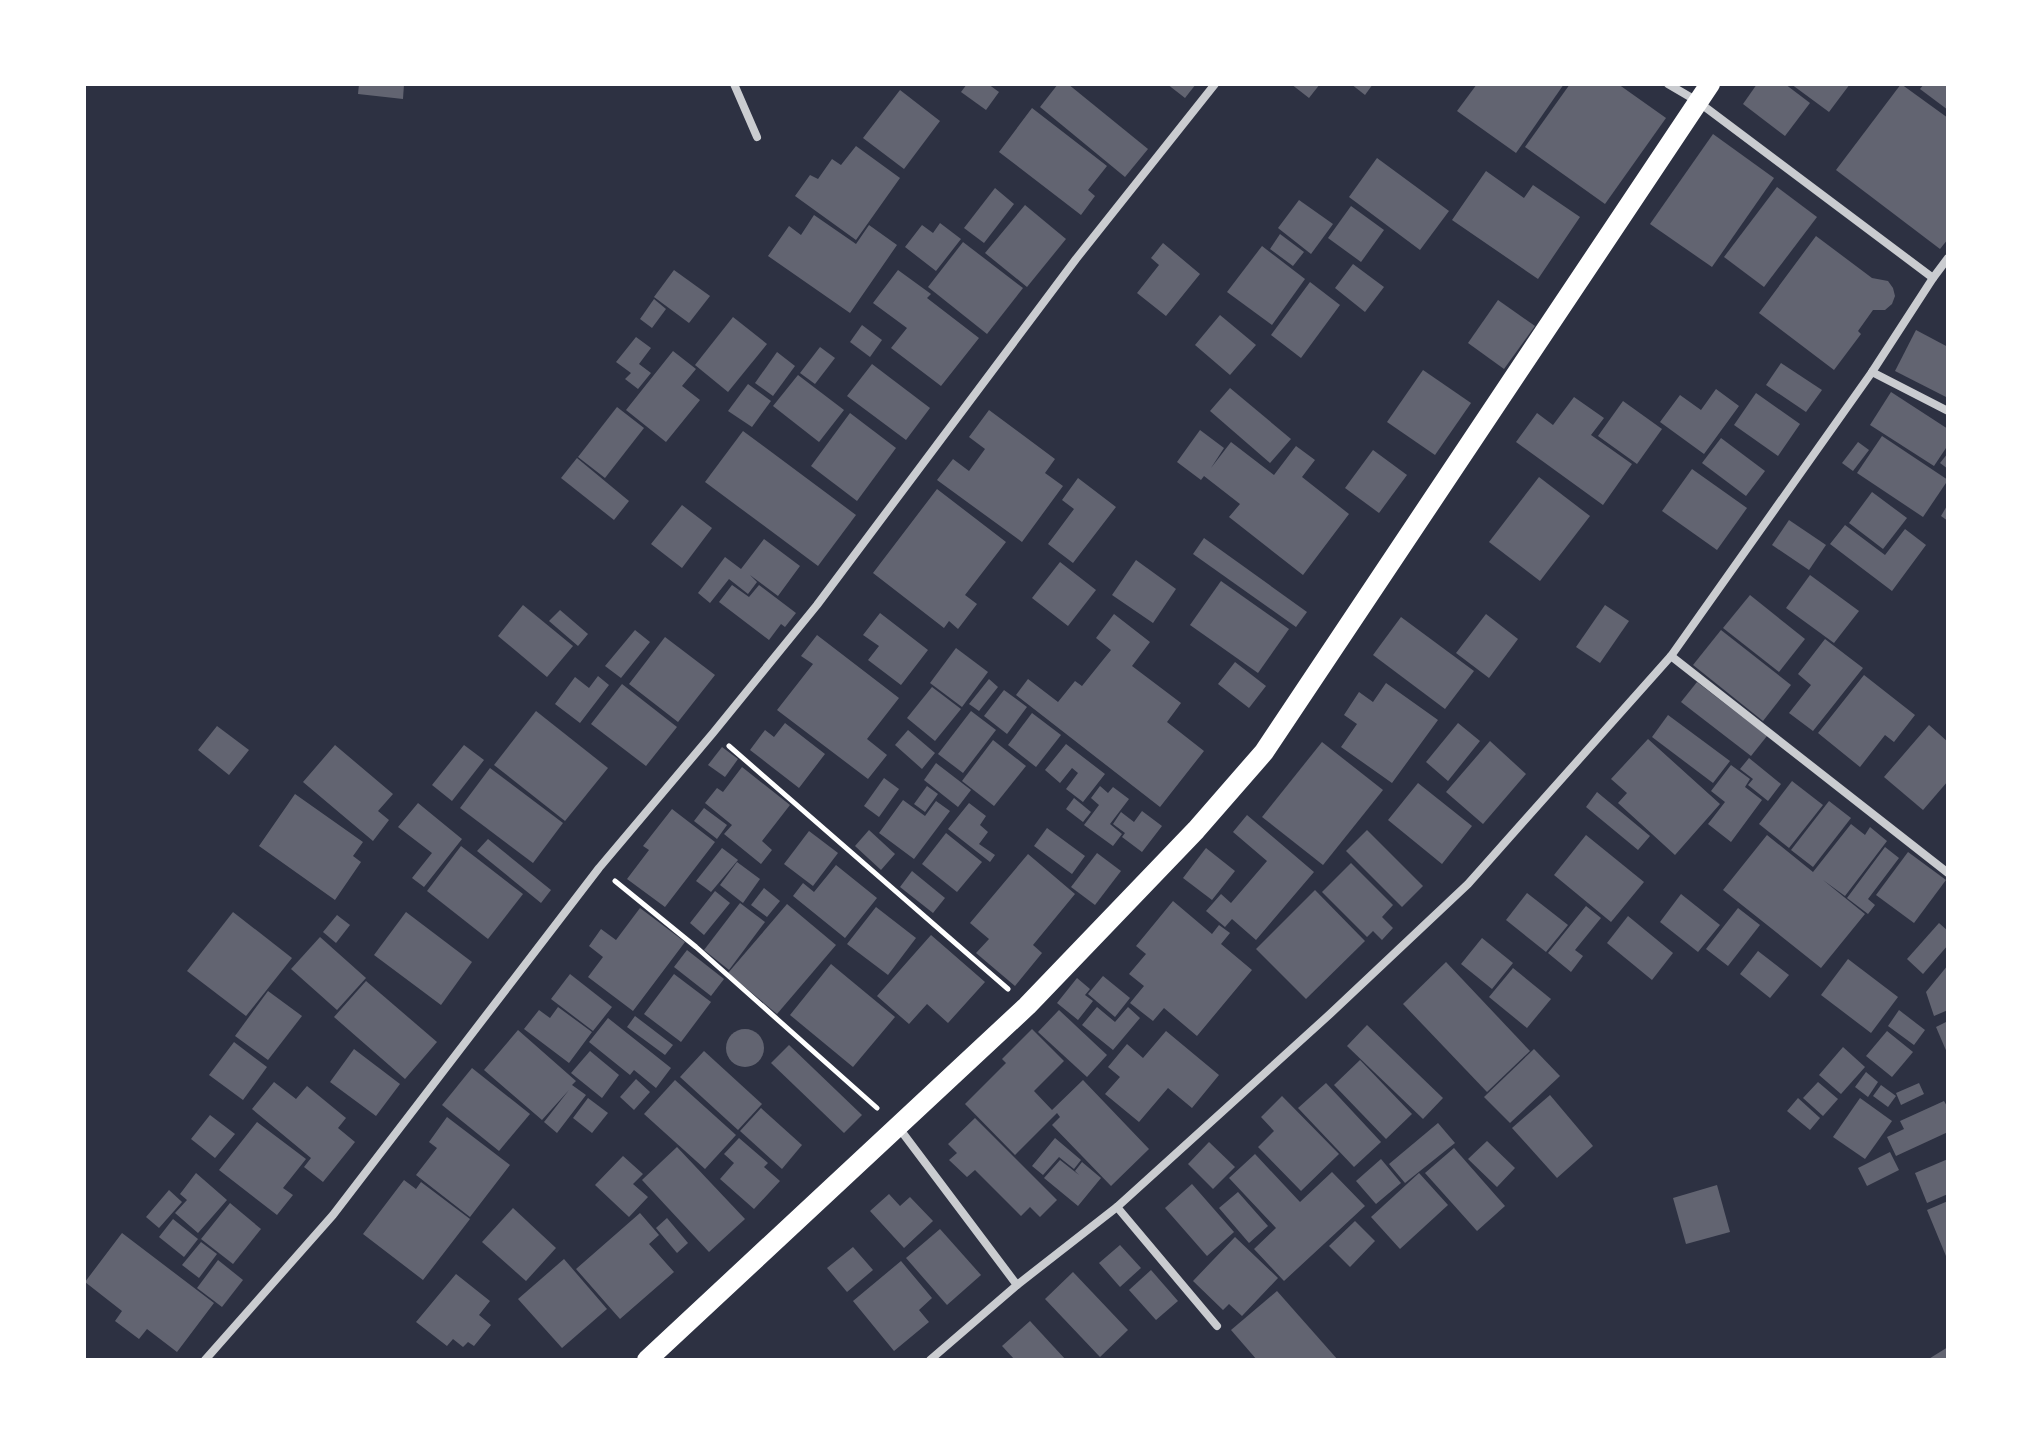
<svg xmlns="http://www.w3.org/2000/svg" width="2032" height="1444" font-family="Lato,sans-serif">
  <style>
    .building { fill: #626471 }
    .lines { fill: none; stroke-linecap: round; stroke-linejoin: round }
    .path { stroke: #fff; stroke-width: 5 }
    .minor { stroke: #caccd0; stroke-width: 8 }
    .primary { stroke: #fff; stroke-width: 20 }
  </style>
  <rect width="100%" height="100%" fill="#2d3142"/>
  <g class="building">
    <path d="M359 84H404L403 99 358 94Z"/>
    <path d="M967 84H988L999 92 986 110 961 92Z"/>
    <path d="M1058 84H1068L1148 149 1125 177 1040 107Z"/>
    <path d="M1167 84H1196L1185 98Z"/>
    <path d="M1291 84H1320L1309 98Z"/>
    <path d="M1351 84H1373L1365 95Z"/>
    <path d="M1477 84H1564L1516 153 1457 111Z"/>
    <path d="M1570 84H1618L1666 118 1605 204 1525 147Z"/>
    <path d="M1757 84H1785L1810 103 1785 136 1743 104Z"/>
    <path d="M1791 84H1850L1829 112Z"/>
    <path d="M1901 84 1948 118V239L1940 249 1836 170Z"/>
    <path d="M1924 84H1948V110L1920 89Z"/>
    <path d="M900 90 940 121 904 169 863 138Z"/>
    <path d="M1032 108 1107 166 1088 190 1095 196 1081 215 999 152Z"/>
    <path d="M1713 134 1774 178 1712 267 1650 224Z"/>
    <path d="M856 146 900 178 856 240 795 196 810 175 818 179 832 159 841 165Z"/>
    <path d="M1377 158 1449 211 1420 250 1349 197Z"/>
    <path d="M1486 171 1524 198 1533 185 1580 217 1538 279 1452 220Z"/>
    <path d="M1777 187 1817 217 1764 287 1724 257Z"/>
    <path d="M995 188 1014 204 984 243 964 228Z"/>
    <path d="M1299 200 1333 224 1311 254 1278 228Z"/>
    <path d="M1025 205 1066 239 1027 287 985 253Z"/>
    <path d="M1351 206 1384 230 1361 262 1328 238Z"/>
    <path d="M814 215 856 244 869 225 897 245 850 313 768 256 789 226 801 235Z"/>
    <path d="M940 223 961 239 936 271 905 247 922 225 933 233Z"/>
    <path d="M1280 234 1304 252 1293 266 1270 249Z"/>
    <path d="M1816 236 1872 278 1888 281 1893 288 1895 296 1892 304 1885 310H1873L1858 331 1861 334 1834 370 1759 313Z"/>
    <path d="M963 242 1023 288 987 334 928 287Z"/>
    <path d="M1163 243 1200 274 1166 316 1137 293 1159 265 1151 258Z"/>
    <path d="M1262 246 1305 279 1272 325 1227 292Z"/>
    <path d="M1353 264 1384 287 1365 312 1335 288Z"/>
    <path d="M674 270 710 296 689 323 654 297Z"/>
    <path d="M898 270 931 294 927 298 979 338 941 386 891 348 907 328 873 303Z"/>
    <path d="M1310 282 1340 305 1301 358 1271 335Z"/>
    <path d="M654 299 666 309 652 328 640 319Z"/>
    <path d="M1498 300 1535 326 1504 369 1468 343Z"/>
    <path d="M1220 315 1256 345 1230 375 1195 345Z"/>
    <path d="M733 317 767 344 728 392 695 365Z"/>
    <path d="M862 325 882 340 870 357 850 342Z"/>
    <path d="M1916 330 1948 347V398L1895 371Z"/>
    <path d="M636 337 651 348 639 364 651 373 638 389 625 379 631 373 616 362Z"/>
    <path d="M820 347 835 358 815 384 800 373Z"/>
    <path d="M673 351 696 369 682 386 700 400 666 442 626 410Z"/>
    <path d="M777 352 795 366 773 396 755 383Z"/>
    <path d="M1781 363 1822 390 1806 412 1766 385Z"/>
    <path d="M872 364 930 408 906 440 847 396Z"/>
    <path d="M1423 370 1471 403 1435 455 1387 422Z"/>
    <path d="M798 375 844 410 819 442 773 406Z"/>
    <path d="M748 384 771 401 752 427 728 411Z"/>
    <path d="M1230 388 1291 439 1270 463 1210 411Z"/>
    <path d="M1716 389 1739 406 1704 454 1660 422 1680 395 1701 410Z"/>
    <path d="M1891 392 1948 429V445L1934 466 1870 425Z"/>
    <path d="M1756 393 1800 424 1778 456 1734 425Z"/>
    <path d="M1574 397 1604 418 1591 435 1632 464 1603 505 1516 442 1537 413 1553 425Z"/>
    <path d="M1623 401 1662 429 1637 464 1598 436Z"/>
    <path d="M617 407 644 428 605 478 578 457Z"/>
    <path d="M989 410 1055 459 1045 473 1063 486 1022 542 937 480 953 459 969 471 985 449 969 437Z"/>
    <path d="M850 413 896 448 857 501 811 466Z"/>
    <path d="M1200 430 1224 448 1211 468 1231 442 1274 475 1296 446 1315 460 1302 477 1349 514 1303 575 1229 517 1240 504 1204 476 1201 480 1177 462Z"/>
    <path d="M743 431 856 515 818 566 705 482Z"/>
    <path d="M1882 436 1948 480 1923 517 1857 473Z"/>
    <path d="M1721 438 1765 471 1746 496 1702 463Z"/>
    <path d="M1858 442 1869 450 1853 471 1842 463Z"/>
    <path d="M1373 450 1407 475 1379 513 1345 488Z"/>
    <path d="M1948 453V469L1940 463Z"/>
    <path d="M577 458 629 501 614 520 561 478Z"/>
    <path d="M1692 469 1747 508 1717 550 1662 511Z"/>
    <path d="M1539 477 1590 516 1540 581 1489 542Z"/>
    <path d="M1078 478 1116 507 1073 563 1048 544 1074 509 1062 500Z"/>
    <path d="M937 489 1006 542 965 595 977 604 958 629 949 621 944 628 873 573Z"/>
    <path d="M1872 492 1907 518 1883 549 1849 523Z"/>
    <path d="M1948 504V521L1941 516Z"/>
    <path d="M682 505 712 528 682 568 651 544Z"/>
    <path d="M1789 520 1826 545 1809 570 1772 545Z"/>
    <path d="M1845 525 1885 555 1905 529 1926 545 1892 591 1830 544Z"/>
    <path d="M1204 538 1307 612 1296 627 1193 554Z"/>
    <path d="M764 539 800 566 778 596 750 575 757 582 748 594 729 579 710 603 698 593 725 557 741 569Z"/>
    <path d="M1136 560 1176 589 1153 623 1112 595Z"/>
    <path d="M1060 562 1096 590 1068 626 1032 598Z"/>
    <path d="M1810 575 1859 611 1834 643 1786 608Z"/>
    <path d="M1221 581 1289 629 1258 673 1190 625Z"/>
    <path d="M732 585 749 597 759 585 796 613 785 627 781 624 769 640 719 602Z"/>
    <path d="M1750 595 1805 639 1779 672 1723 628Z"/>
    <path d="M523 605 573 646 547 677 498 636Z"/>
    <path d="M1605 605 1629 621 1600 663 1576 647Z"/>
    <path d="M560 610 588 634 578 646 549 621Z"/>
    <path d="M880 613 928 650 901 685 868 660 879 646 863 635Z"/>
    <path d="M1114 614 1150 642 1132 666 1181 703 1167 722 1204 751 1160 807 1016 695 1028 679 1058 702 1075 681 1082 686 1111 650 1096 638Z"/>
    <path d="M1486 614 1518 639 1489 678 1456 653Z"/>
    <path d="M1401 617 1474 671 1445 709 1373 655Z"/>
    <path d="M635 630 650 642 621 678 605 666Z"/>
    <path d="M1721 630 1791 685 1763 721 1693 665Z"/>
    <path d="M817 635 899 698 867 739 887 755 868 779 777 710 813 664 801 656Z"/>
    <path d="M665 637 715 675 678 722 629 684Z"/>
    <path d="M1825 639 1863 668 1813 731 1789 713 1811 685 1798 674Z"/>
    <path d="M956 648 988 672 962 707 930 683Z"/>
    <path d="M1235 662 1266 686 1249 708 1218 684Z"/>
    <path d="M1864 675 1915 715 1894 742 1885 735 1860 767 1818 733Z"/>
    <path d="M598 676 609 685 580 723 555 704 575 677 589 688Z"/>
    <path d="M989 679 998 687 979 711 969 704Z"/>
    <path d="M1697 682 1767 736 1751 756 1681 702Z"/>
    <path d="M1386 683 1438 720 1392 783 1341 747 1357 724 1344 715 1359 692 1373 702Z"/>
    <path d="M622 684 677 727 646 766 591 724Z"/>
    <path d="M932 687 961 709 935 741 907 718Z"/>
    <path d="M1004 690 1027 707 1007 734 984 716Z"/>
    <path d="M536 711 608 768 565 821 494 765Z"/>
    <path d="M971 711 996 730 963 773 938 754Z"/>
    <path d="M1032 713 1061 735 1036 767 1008 745Z"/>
    <path d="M1668 715 1730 761 1713 783 1652 737Z"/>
    <path d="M785 723 825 754 799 788 750 750 765 730 774 737Z"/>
    <path d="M1458 723 1480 741 1448 781 1426 762Z"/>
    <path d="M1929 725 1948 742V781L1923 810 1884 777Z"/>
    <path d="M217 726 249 750 229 775 198 750Z"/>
    <path d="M908 730 935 753 922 769 895 745Z"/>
    <path d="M1648 739 1720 804 1675 855 1618 803 1627 793 1611 779Z"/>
    <path d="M993 740 1026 766 994 806 962 781Z"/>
    <path d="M1490 741 1526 774 1483 824 1446 792Z"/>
    <path d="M1322 742 1383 790 1323 865 1262 817Z"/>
    <path d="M1066 744 1105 774 1083 802 1066 789 1078 773 1072 768 1060 783 1045 770Z"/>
    <path d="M335 745 393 794 378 811 389 820 373 841 303 782Z"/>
    <path d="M464 745 484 760 452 801 432 785Z"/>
    <path d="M722 747 738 759 725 777 708 765Z"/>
    <path d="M1749 758 1781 784 1768 801 1748 785 1753 779 1740 769Z"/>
    <path d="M936 763 971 790 958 807 924 780Z"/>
    <path d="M1731 765 1750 779 1745 787 1762 800 1731 842 1708 824 1725 802 1711 791Z"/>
    <path d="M742 767 790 805 762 841 772 850 761 864 724 834 732 825 705 803 717 788 723 792Z"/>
    <path d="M490 768 563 823 533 863 460 808Z"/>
    <path d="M884 778 899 789 879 817 864 806Z"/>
    <path d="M1792 781 1823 805 1789 848 1759 824Z"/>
    <path d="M1418 783 1472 826 1442 864 1388 820Z"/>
    <path d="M927 786 938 794 925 812 914 804Z"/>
    <path d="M1100 786 1108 793 1113 787 1129 799 1110 824 1122 834 1113 846 1084 825 1099 805 1091 798Z"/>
    <path d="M1597 792 1650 836 1638 850 1586 807Z"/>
    <path d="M295 794 363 842 353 856 361 862 335 900 259 846Z"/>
    <path d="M1074 798 1091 812 1083 822 1066 809Z"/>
    <path d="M903 800 925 816 936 801 950 811 914 859 879 833Z"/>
    <path d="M1829 801 1851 818 1813 867 1791 850Z"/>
    <path d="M418 803 462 839 424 887 412 878 432 853 398 827Z"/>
    <path d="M969 803 986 816 980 825 988 832 979 844 995 855 990 862 948 829Z"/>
    <path d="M704 808 727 825 717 839 694 821Z"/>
    <path d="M672 809 715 842 665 907 627 879 649 850 643 846Z"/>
    <path d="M1142 811 1162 826 1142 852 1122 837 1125 833 1113 824 1121 812 1134 822Z"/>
    <path d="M1247 815 1314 872 1256 940 1232 919 1225 927 1206 911 1221 894 1231 903 1267 861 1233 832Z"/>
    <path d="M1851 824 1865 835 1870 827 1887 841 1845 896 1823 880 1865 914 1821 968 1723 890 1767 835 1813 872Z"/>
    <path d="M1047 828 1085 856 1072 874 1034 846Z"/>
    <path d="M869 830 895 854 881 870 855 846Z"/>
    <path d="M1367 830 1423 886 1402 907 1346 851Z"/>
    <path d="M809 831 838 853 813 886 784 864Z"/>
    <path d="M946 833 982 862 957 892 922 864Z"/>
    <path d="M1586 835 1644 882 1611 922 1554 875Z"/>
    <path d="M488 839 551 890 541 903 477 851Z"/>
    <path d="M461 846 523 894 488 939 427 891Z"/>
    <path d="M1885 847 1899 858 1868 899 1875 905 1868 914 1847 898Z"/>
    <path d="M722 848 738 860 711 892 696 881Z"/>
    <path d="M1206 848 1235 871 1212 900 1183 878Z"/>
    <path d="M1908 852 1946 880 1914 923 1876 895Z"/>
    <path d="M1097 853 1121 871 1095 905 1071 887Z"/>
    <path d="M1028 854 1075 894 1033 945 1042 953 1015 986 976 953 989 939 970 923Z"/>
    <path d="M737 862 760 879 743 903 720 885Z"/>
    <path d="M1351 863 1393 905 1382 917 1393 928 1382 940 1373 931 1367 937 1322 892Z"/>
    <path d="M836 865 877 898 845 938 793 896 803 883 814 892Z"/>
    <path d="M912 871 945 898 933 913 900 887Z"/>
    <path d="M764 888 780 901 767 917 751 905Z"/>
    <path d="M1315 890 1365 941 1306 999 1256 949Z"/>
    <path d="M715 891 730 903 704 935 690 923Z"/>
    <path d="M1527 893 1568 925 1546 952 1506 920Z"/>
    <path d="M1681 894 1720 925 1698 952 1660 922Z"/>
    <path d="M1173 901 1212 934 1219 925 1230 933 1221 944 1252 970 1197 1036 1164 1008 1153 1021 1130 1003 1144 986 1129 974 1146 954 1136 946Z"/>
    <path d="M740 903 765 922 729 970 704 950Z"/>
    <path d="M787 904 836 945 777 1014 728 973Z"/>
    <path d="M1586 906 1601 918 1575 950 1583 956 1571 972 1548 953Z"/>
    <path d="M876 907 916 938 888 975 847 944Z"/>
    <path d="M640 908 685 942 633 1011 588 977 603 957 589 946 601 929 616 940Z"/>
    <path d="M1738 908 1760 925 1728 966 1706 949Z"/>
    <path d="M233 912 292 958 246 1016 187 971Z"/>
    <path d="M406 912 472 962 441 1005 374 955Z"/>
    <path d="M337 915 350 925 336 943 323 932Z"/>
    <path d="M1628 916 1673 953 1652 980 1607 943Z"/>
    <path d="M1939 923 1948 931V945L1923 974 1907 959Z"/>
    <path d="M931 935 985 982 948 1023 927 1004 909 1024 877 996Z"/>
    <path d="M320 937 366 978 337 1010 291 969Z"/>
    <path d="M1482 938 1513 963 1492 989 1461 964Z"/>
    <path d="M687 950 724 979 711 996 674 967Z"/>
    <path d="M1758 951 1789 975 1770 998 1740 974Z"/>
    <path d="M1848 959 1898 997 1871 1033 1821 995Z"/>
    <path d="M1446 962 1530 1051 1487 1092 1403 1004Z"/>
    <path d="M831 964 895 1017 853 1067 790 1015Z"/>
    <path d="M1948 965V1010L1934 1016 1926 992Z"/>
    <path d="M1513 968 1551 999 1527 1028 1489 997Z"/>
    <path d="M570 974 612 1007 593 1031 551 999Z"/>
    <path d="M674 974 711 1002 681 1042 644 1014Z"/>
    <path d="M1103 976 1130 998 1115 1017 1088 994Z"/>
    <path d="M1077 978 1090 989 1085 995 1093 1001 1078 1020 1057 1003Z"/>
    <path d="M366 981 437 1042 405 1079 334 1017Z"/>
    <path d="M268 991 302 1016 268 1060 235 1036Z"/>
    <path d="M558 1007 592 1032 569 1063 524 1029 539 1010 550 1018Z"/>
    <path d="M1097 1007 1115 1022 1128 1007 1140 1018 1113 1050 1082 1025Z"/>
    <path d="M1059 1010 1107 1055 1087 1077 1038 1032Z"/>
    <path d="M1899 1010 1925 1030 1914 1045 1888 1026Z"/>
    <path d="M635 1016 673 1045 665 1055 627 1027Z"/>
    <path d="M608 1018 671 1068 656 1088 634 1070 630 1075 589 1042Z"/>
    <path d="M1948 1021V1055L1936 1027Z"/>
    <path d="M1367 1025 1443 1098 1423 1119 1347 1046Z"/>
    <circle cx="745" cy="1048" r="19"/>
    <path d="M1032 1029 1064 1061 1034 1091 1052 1110 1083 1080 1149 1149 1111 1186 1052 1125 1060 1117 1057 1113 1015 1155 965 1104 1006 1063 1002 1059Z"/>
    <path d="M518 1030 576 1081 572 1085 586 1095 557 1133 544 1122 569 1090 542 1120 484 1070Z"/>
    <path d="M1166 1031 1219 1075 1192 1108 1168 1088 1139 1122 1105 1094 1120 1077 1108 1067 1127 1044 1143 1058Z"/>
    <path d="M1887 1031 1913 1052 1892 1077 1866 1056Z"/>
    <path d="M234 1042 267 1067 243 1100 209 1075Z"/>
    <path d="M789 1045 862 1115 844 1133 771 1063Z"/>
    <path d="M1843 1047 1865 1067 1841 1094 1819 1075Z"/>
    <path d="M354 1049 400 1084 376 1116 330 1082Z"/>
    <path d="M1534 1049 1560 1076 1510 1123 1484 1097Z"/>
    <path d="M590 1051 619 1075 602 1098 571 1073Z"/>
    <path d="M704 1051 762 1104 738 1130 680 1077Z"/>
    <path d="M1360 1060 1412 1114 1386 1139 1334 1085Z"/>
    <path d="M472 1068 530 1114 499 1151 442 1105Z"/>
    <path d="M1866 1072 1878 1082 1868 1097 1855 1087Z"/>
    <path d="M636 1079 650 1092 634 1110 620 1097Z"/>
    <path d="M675 1080 736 1135 705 1169 644 1114Z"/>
    <path d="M274 1082 296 1099 307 1086 346 1118 338 1128 355 1142 323 1182 304 1167 311 1158 252 1109Z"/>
    <path d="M1818 1082 1838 1099 1823 1116 1803 1098Z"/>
    <path d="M1326 1083 1381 1142 1354 1167 1298 1108Z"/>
    <path d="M1919 1083 1924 1094 1901 1105 1896 1093Z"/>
    <path d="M1881 1085 1896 1096 1888 1107 1873 1096Z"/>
    <path d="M1550 1095 1593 1146 1557 1178 1512 1128Z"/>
    <path d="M1282 1096 1339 1154 1301 1191 1258 1147 1274 1131 1261 1117Z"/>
    <path d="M588 1098 608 1113 592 1133 573 1118Z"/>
    <path d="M1798 1098 1820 1118 1810 1130 1787 1111Z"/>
    <path d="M1860 1098 1892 1121 1865 1159 1833 1137Z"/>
    <path d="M1944 1101 1948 1108V1132L1896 1156 1887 1137 1904 1129 1900 1121Z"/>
    <path d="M761 1108 802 1145 782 1169 740 1131Z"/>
    <path d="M210 1115 235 1134 215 1158 191 1139Z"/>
    <path d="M447 1117 510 1165 470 1217 416 1175 437 1148 429 1142Z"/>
    <path d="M975 1118 1057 1200 1040 1217 1030 1207 1021 1216 975 1170 967 1177 949 1160 957 1153 948 1144Z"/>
    <path d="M257 1122 306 1159 283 1188 293 1195 277 1215 219 1170Z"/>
    <path d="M1438 1123 1455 1143 1405 1183 1389 1164Z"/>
    <path d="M739 1138 768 1163 764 1167 780 1181 754 1209 720 1179 734 1163 724 1154Z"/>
    <path d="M1055 1138 1081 1160 1074 1169 1059 1157 1043 1175 1032 1166Z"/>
    <path d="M1487 1141 1515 1168 1497 1187 1468 1159Z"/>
    <path d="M1209 1142 1235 1167 1213 1189 1188 1164Z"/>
    <path d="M677 1147 745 1219 709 1252 642 1180Z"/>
    <path d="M1454 1148 1505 1206 1477 1231 1425 1173Z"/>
    <path d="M1890 1152 1899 1170 1867 1186 1858 1168Z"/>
    <path d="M1255 1154 1300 1202 1332 1172 1365 1206 1284 1281 1254 1249 1276 1228 1229 1178Z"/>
    <path d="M623 1156 643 1174 633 1184 648 1197 629 1217 595 1185Z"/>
    <path d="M1381 1159 1401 1183 1376 1204 1356 1181Z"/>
    <path d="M1948 1159V1194L1927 1203 1915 1173Z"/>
    <path d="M1060 1160 1079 1175 1075 1171 1082 1162 1101 1178 1078 1206 1044 1178Z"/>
    <path d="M196 1173 227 1200 198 1233 175 1213 187 1200 180 1194Z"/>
    <path d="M1419 1173 1448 1205 1400 1249 1371 1217Z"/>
    <path d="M404 1180 416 1189 421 1182 470 1219 423 1280 363 1234Z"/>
    <path d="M1192 1184 1234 1232 1207 1256 1165 1208Z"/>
    <path d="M1717 1185 1730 1232 1686 1244 1673 1198Z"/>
    <path d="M169 1190 182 1202 159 1228 146 1217Z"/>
    <path d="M1238 1192 1268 1226 1249 1243 1219 1208Z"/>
    <path d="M889 1194 900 1206 910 1197 933 1221 904 1248 870 1211Z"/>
    <path d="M1948 1201V1255L1946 1256 1927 1210Z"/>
    <path d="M230 1203 261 1229 233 1264 201 1239Z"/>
    <path d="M513 1208 556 1248 526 1281 482 1242Z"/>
    <path d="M640 1213 659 1235 649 1244 674 1272 620 1319 576 1269Z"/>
    <path d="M667 1218 688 1243 677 1253 656 1228Z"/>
    <path d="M173 1219 198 1239 184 1257 159 1237Z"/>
    <path d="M1355 1221 1375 1241 1350 1267 1329 1246Z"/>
    <path d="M940 1229 981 1275 947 1305 906 1258Z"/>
    <path d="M122 1233 214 1303 177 1352 147 1329 139 1339 115 1321 122 1311 85 1282Z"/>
    <path d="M1235 1237 1278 1278 1242 1316 1229 1304 1223 1310 1193 1281Z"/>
    <path d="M201 1242 217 1254 199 1278 182 1265Z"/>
    <path d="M1120 1245 1141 1268 1120 1287 1099 1263Z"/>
    <path d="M853 1247 873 1270 847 1292 827 1268Z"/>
    <path d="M564 1259 607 1309 562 1348 518 1299Z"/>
    <path d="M218 1260 243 1280 222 1307 197 1288Z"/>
    <path d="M901 1261 932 1298 919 1310 929 1322 894 1351 853 1301Z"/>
    <path d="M1151 1270 1178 1301 1156 1320 1129 1290Z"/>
    <path d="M1073 1272 1128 1330 1100 1357 1045 1299Z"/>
    <path d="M456 1274 490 1301 479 1315 491 1325 474 1346 468 1342 463 1347 453 1339 447 1346 416 1322Z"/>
    <path d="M1277 1291 1338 1360H1257L1231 1330Z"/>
    <path d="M1030 1321 1066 1360H1015L1002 1346Z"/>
    <path d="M1948 1347V1360H1927Z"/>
  </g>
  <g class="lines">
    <g class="path">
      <path d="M729 746 1008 989"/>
      <path d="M615 881 696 947 877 1108"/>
    </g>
    <g class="minor">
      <path d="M734 84 757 137"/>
      <path d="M1668 84 1697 101 1933 278"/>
      <path d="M1872 372 1948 411"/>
      <path d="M1671 656 1948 873"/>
      <path d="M899 1128 1017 1285"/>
      <path d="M1117 1207 1217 1326"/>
      <path d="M205 1360 333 1215 599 868 713 733 817 605 1076 259 1215 84"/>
      <path d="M930 1360 1017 1285 1117 1207 1330 1014 1468 884 1671 656 1872 372 1933 278 1948 258"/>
    </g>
    <path class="primary" d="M647 1360 1027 1006 1196 830 1264 752 1710 84"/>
  </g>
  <rect width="2032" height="1444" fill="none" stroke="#ffffff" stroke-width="172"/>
</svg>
